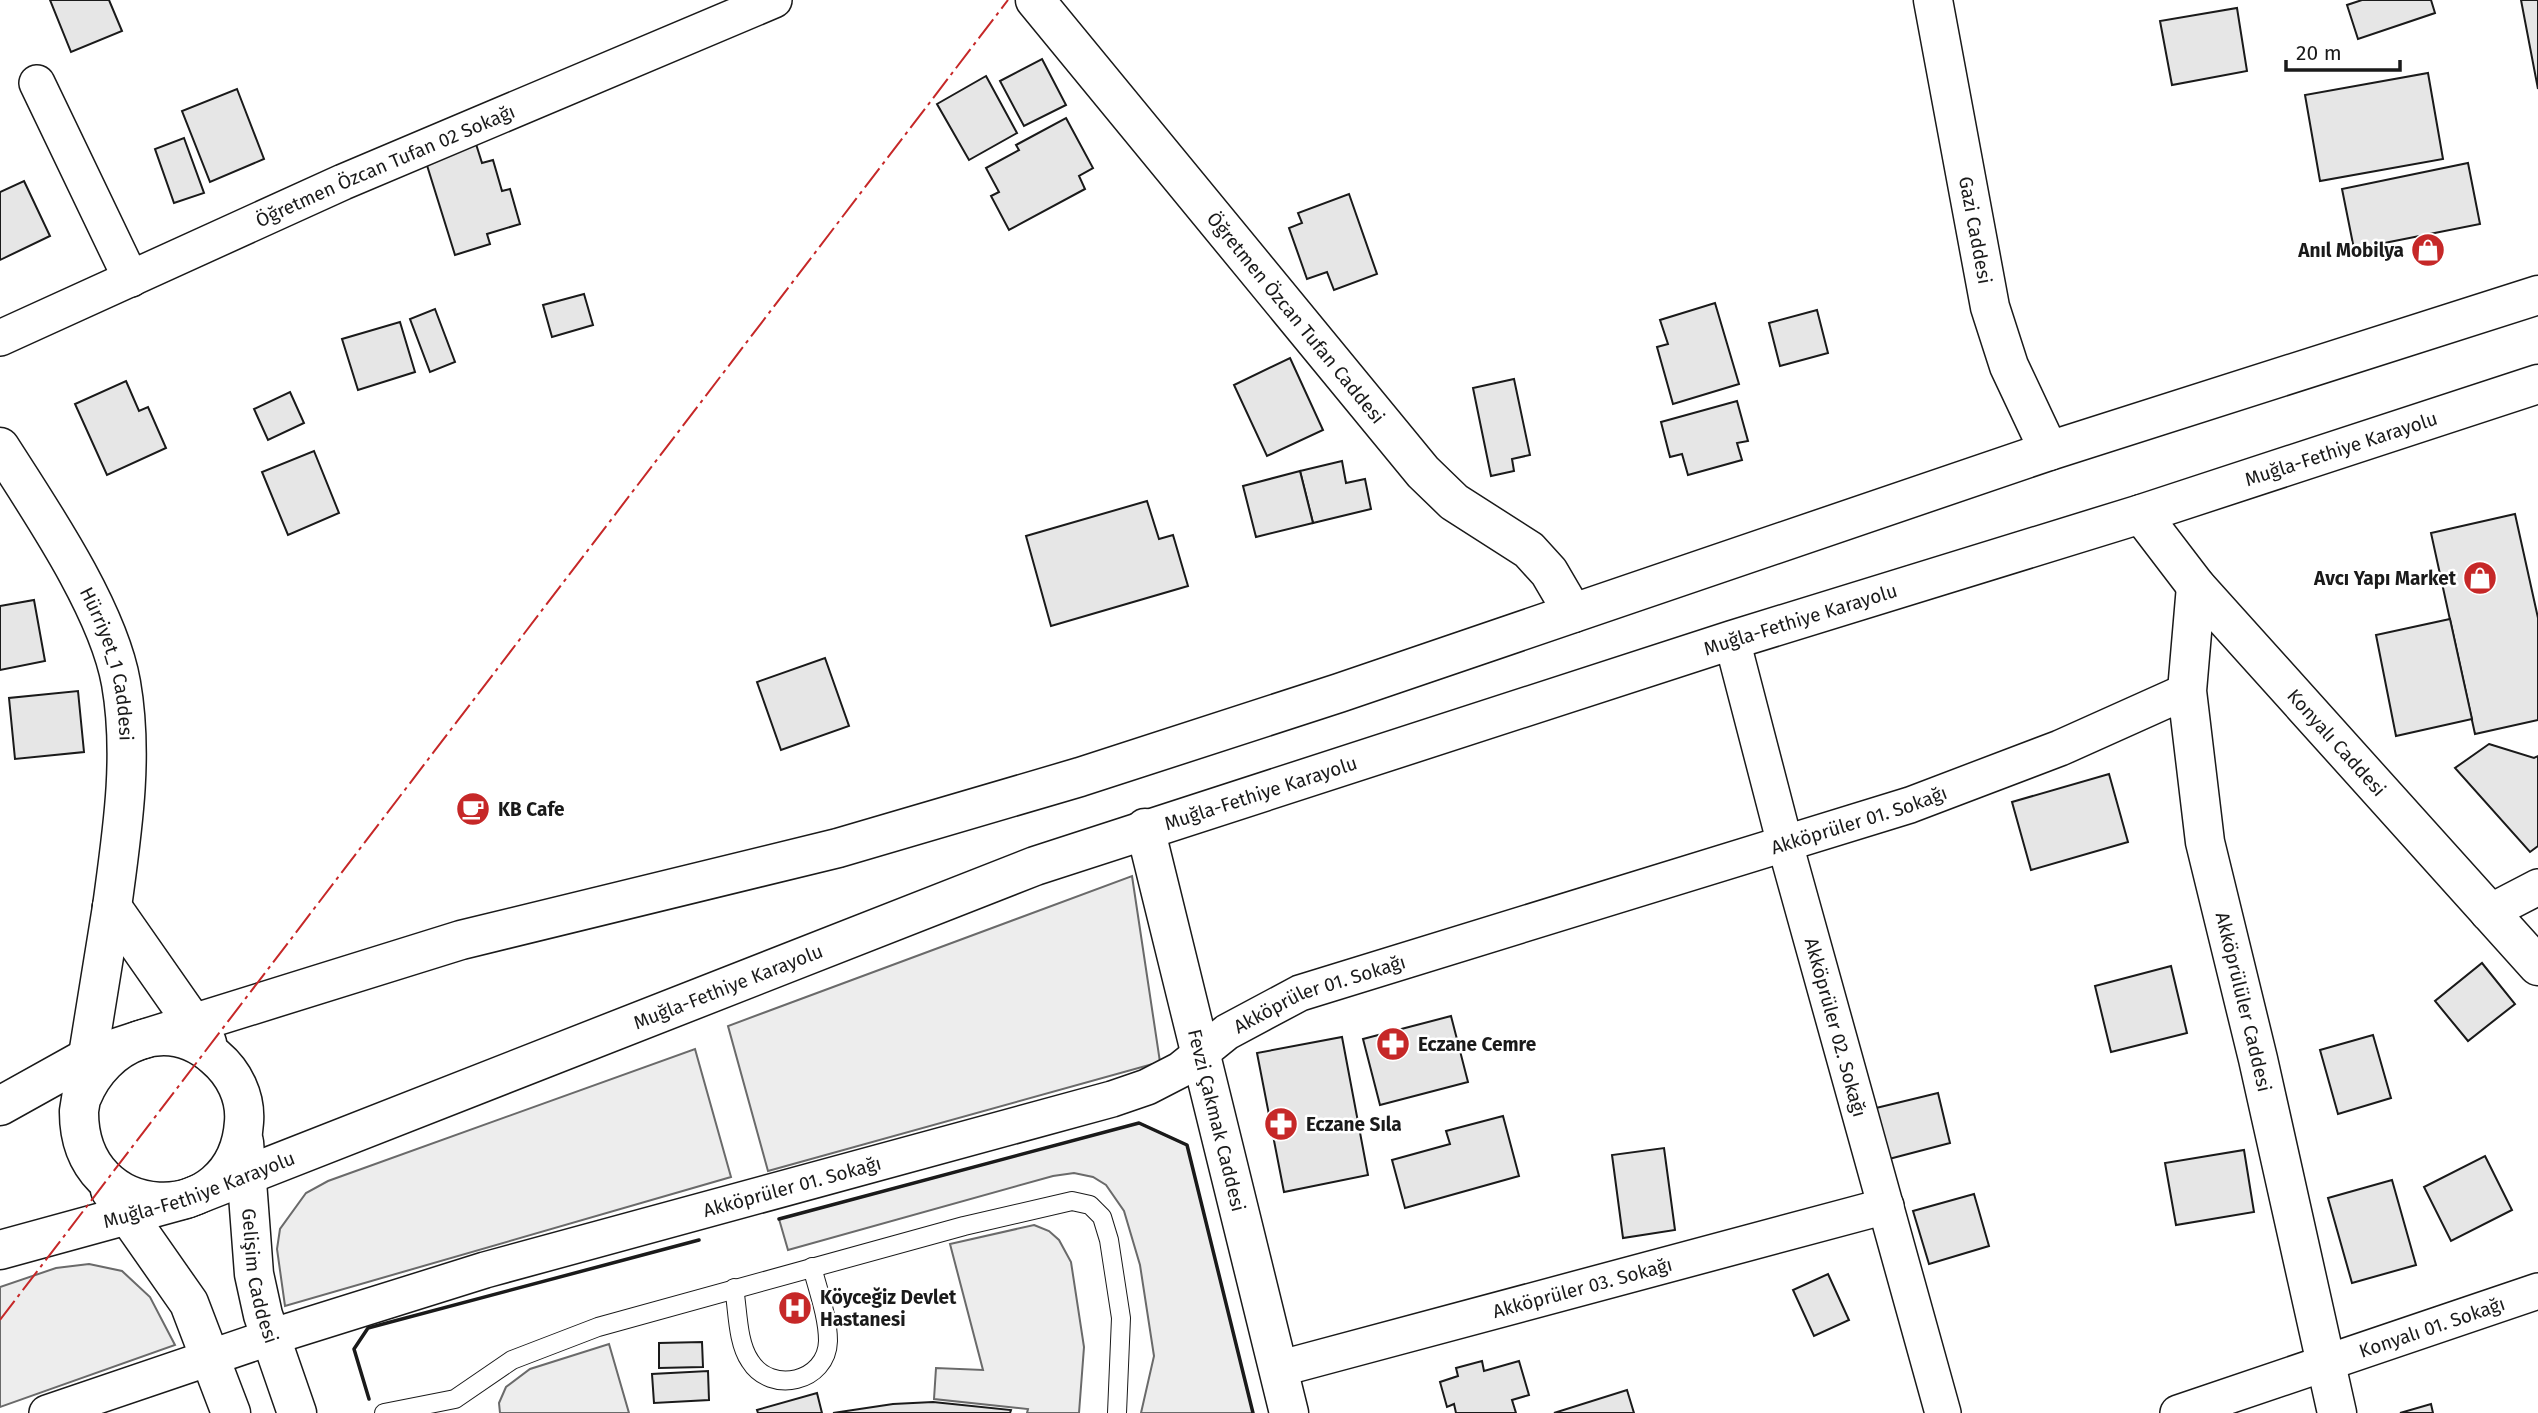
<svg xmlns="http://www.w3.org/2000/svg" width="2538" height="1413" font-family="'Fira Sans',sans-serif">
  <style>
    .built { fill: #ededed; stroke: #6a6a6a; stroke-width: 2 }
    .building { fill: #e6e6e6; stroke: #1a1a1a; stroke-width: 2 }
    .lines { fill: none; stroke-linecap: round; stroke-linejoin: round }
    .lane-casing { stroke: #1a1a1a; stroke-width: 20 }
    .street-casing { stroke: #1a1a1a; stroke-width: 38 }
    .secondary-casing { stroke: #1a1a1a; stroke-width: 41 }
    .highway-casing { stroke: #1a1a1a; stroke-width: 41 }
    .lane { stroke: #fff; stroke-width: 18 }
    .street { stroke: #fff; stroke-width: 35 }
    .secondary { stroke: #fff; stroke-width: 38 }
    .highway { stroke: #fff; stroke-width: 38 }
    .wall { stroke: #1a1a1a; stroke-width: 3.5 }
    .power { stroke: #c62828; stroke-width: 2; stroke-dasharray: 24 5 3.5 5; stroke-linecap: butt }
    .labels { text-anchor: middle; stroke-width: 5; stroke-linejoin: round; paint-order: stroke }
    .street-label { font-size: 19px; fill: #1a1a1a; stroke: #fff }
    .poi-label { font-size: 19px; font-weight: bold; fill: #1a1a1a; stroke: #fff; text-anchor: start }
  </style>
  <rect width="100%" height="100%" fill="#fff"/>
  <g class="built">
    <path d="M1132 876 1160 1062 768 1171 728 1026Z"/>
    <path d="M695 1049 731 1177 285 1306 277 1249 280 1229 306 1193 328 1181Z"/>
    <path d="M1139 1123 1187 1145 1253 1413H1141L1154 1356 1140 1265 1124 1211 1106 1185 1093 1177 1074 1173 1053 1176 788 1250 779 1219Z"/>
    <path d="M1034 1225 1049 1231 1059 1240 1071 1262 1084 1347 1079 1413H1027L1028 1409 934 1399 936 1368 983 1370 950 1244Z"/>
    <path d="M89 1264 122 1271 150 1297 175 1345 0 1407V1287L56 1268Z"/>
    <path d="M609 1344 629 1413H500L499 1403 506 1387 530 1369Z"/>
  </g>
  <g class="building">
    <path d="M50 0H109L122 31 71 52Z"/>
    <path d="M2362 0H2431L2435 13 2358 39 2347 5Z"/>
    <path d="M2521 0H2538V89Z"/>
    <path d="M2237 8 2247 71 2172 85 2160 21Z"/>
    <path d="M1042 59 1066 105 1024 126 1000 81Z"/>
    <path d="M2428 73 2443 159 2320 181 2305 95Z"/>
    <path d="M986 76 1017 133 969 160 937 104Z"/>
    <path d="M237 89 264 159 210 182 182 111Z"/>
    <path d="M1066 118 1093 168 1079 176 1085 189 1009 230 991 196 999 192 986 168 1019 150 1016 145Z"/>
    <path d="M184 138 204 193 174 203 155 149Z"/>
    <path d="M476 144 482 163 493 160 502 191 510 189 520 224 487 234 490 244 455 255 425 159Z"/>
    <path d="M2468 163 2480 224 2354 249 2342 189Z"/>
    <path d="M24 181 50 236 0 260V192Z"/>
    <path d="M1349 194 1377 274 1334 290 1327 272 1307 279 1289 228 1302 223 1298 213Z"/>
    <path d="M584 294 593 325 552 337 543 305Z"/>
    <path d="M1715 303 1739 384 1673 404 1657 347 1668 344 1660 320Z"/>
    <path d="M435 309 455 362 430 372 410 319Z"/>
    <path d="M1817 310 1828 353 1780 366 1769 323Z"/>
    <path d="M400 322 415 372 358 390 342 339Z"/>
    <path d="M1290 358 1323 430 1267 456 1234 385Z"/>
    <path d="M1514 379 1530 455 1512 459 1514 471 1491 476 1473 388Z"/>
    <path d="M126 381 139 411 148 407 166 448 107 475 75 404Z"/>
    <path d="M290 392 304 423 268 440 254 409Z"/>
    <path d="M1737 401 1748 441 1737 443 1742 460 1688 475 1682 454 1670 457 1661 422Z"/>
    <path d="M314 451 339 513 288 535 262 472Z"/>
    <path d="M1342 461 1346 483 1365 479 1371 509 1313 523 1300 471Z"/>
    <path d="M1300 471 1313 523 1256 537 1243 486Z"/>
    <path d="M1147 501 1159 539 1173 535 1188 586 1051 626 1026 536Z"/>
    <path d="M2515 514 2538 618V720L2475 734 2431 533Z"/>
    <path d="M34 600 45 661 0 670V606Z"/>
    <path d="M2450 619 2472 719 2396 736 2376 635Z"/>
    <path d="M825 658 849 726 781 750 757 682Z"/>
    <path d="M78 691 84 752 15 759 9 698Z"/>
    <path d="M2489 744 2534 758 2538 756V846L2530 852 2455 768Z"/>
    <path d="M2109 774 2128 842 2031 870 2012 802Z"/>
    <path d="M2482 963 2515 1004 2468 1041 2435 1001Z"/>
    <path d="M2171 966 2187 1033 2111 1052 2095 986Z"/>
    <path d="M1451 1016 1468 1082 1380 1105 1363 1039Z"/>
    <path d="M2373 1035 2391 1098 2338 1114 2320 1050Z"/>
    <path d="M1342 1037 1368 1175 1284 1192 1257 1053Z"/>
    <path d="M1938 1093 1950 1143 1889 1159 1876 1108Z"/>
    <path d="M1503 1116 1519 1176 1405 1208 1392 1160 1450 1144 1446 1131Z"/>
    <path d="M1664 1148 1675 1230 1623 1238 1612 1155Z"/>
    <path d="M2244 1150 2254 1212 2176 1225 2165 1163Z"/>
    <path d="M2485 1156 2512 1210 2451 1241 2424 1187Z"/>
    <path d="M2392 1180 2416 1265 2352 1283 2328 1198Z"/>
    <path d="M1974 1194 1989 1246 1929 1264 1913 1211Z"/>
    <path d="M1828 1274 1849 1320 1814 1336 1793 1290Z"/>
    <path d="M702 1342 703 1367 659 1368V1343Z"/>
    <path d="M1482 1361 1484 1371 1519 1361 1529 1395 1512 1400 1516 1413H1456L1454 1404 1447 1407 1440 1382 1458 1376 1456 1368Z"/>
    <path d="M708 1371 709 1400 654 1403 652 1374Z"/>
    <path d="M1627 1390 1634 1413H1554Z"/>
    <path d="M817 1393 822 1413H758L757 1410Z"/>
    <path d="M933 1402 1011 1410 1010 1413H833L893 1404Z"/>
    <path d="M2431 1404 2433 1413H2400Z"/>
  </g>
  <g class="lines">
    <g class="lane-casing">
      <g id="lane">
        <path d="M734 1288C738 1310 737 1342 750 1361 771 1395 827 1382 828 1341 828 1317 818 1290 812 1267"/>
        <path d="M384 1413 455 1399 512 1360 598 1327 964 1226 1072 1201 1090 1205 1102 1217 1109 1240 1121 1318 1117 1413"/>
      </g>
    </g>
    <g class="street-casing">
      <g id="street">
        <path d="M37 83 131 279"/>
        <path id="s1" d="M0 338 343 182 774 0"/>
        <path id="s2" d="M1732 640 1785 844 1943 1413"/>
        <path d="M2488 913 2538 887"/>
        <path id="s3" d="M1278 1369 1886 1206"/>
        <path id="s4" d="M47 1413 271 1337 485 1270 1112 1099 1147 1087 1180 1070 1227 1032 1300 993 1910 805 2060 748 2187 691"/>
        <path id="s5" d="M2178 1413 2538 1291"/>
      </g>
    </g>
    <g class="secondary-casing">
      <g id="secondary">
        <path id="s6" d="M1035 0 1423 472 1454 502 1529 550 1549 572 1573 613"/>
        <path id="s7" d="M1933 0 1990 307 2009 366 2049 451"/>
        <path id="s8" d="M0 447C41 511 108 609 121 683 134 757 122 833 112 907"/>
        <path id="s9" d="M2141 514 2196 586 2538 966"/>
        <path id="s10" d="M2196 586 2187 691 2205 842 2258 1059 2337 1413"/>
        <path id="s11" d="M1145 828 1289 1413"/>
        <path id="s12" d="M244 1142 254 1274 263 1315 297 1413"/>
        <path d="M110 1190 189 1303 231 1413"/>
      </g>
    </g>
    <g class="highway-casing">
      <g id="highway">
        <path d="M112 907 207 1043"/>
        <path d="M82 1097C104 1043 166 1014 215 1057 234 1073 246 1097 244 1122 237 1233 78 1227 79 1111L112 907"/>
        <path d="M0 1106 88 1057 140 1040 461 940 838 848 1080 777 1339 693 2049 451 2538 295"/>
        <path id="s13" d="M0 1250 186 1199 1035 866 1732 640 2141 514 2538 384"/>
      </g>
    </g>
    <use href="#lane" class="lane"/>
    <use href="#street" class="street"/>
    <use href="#secondary" class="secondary"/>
    <use href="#highway" class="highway"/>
    <g class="wall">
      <path d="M779 1219 1139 1123 1187 1145 1253 1413"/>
      <path d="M369 1399 354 1349 368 1328 699 1240"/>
    </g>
    <path class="power" d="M0 1320 1008 0"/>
  </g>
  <defs>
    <g id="shop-disc" transform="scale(1.75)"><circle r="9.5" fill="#c62828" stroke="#fff"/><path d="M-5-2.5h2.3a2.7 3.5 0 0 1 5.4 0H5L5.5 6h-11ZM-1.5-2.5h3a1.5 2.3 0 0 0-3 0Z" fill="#fff"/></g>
    <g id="cafe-disc" transform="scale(1.75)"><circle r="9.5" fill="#c62828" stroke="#fff"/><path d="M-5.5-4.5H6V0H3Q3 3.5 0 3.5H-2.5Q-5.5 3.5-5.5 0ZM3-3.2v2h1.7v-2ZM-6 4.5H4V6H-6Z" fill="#fff"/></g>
    <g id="pharmacy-disc" transform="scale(1.75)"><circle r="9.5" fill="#c62828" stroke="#fff"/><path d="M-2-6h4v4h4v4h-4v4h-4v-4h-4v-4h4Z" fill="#fff"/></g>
    <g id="hospital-disc" transform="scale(1.75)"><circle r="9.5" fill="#c62828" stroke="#fff"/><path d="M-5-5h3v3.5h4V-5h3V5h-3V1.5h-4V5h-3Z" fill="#fff"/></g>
  </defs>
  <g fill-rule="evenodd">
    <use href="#shop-disc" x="2428" y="250"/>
    <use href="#shop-disc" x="2480" y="578"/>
    <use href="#cafe-disc" x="473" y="809"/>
    <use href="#pharmacy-disc" x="1393" y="1044"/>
    <use href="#pharmacy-disc" x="1281" y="1124"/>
    <use href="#hospital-disc" x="795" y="1308"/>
  </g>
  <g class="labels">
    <g class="street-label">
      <text dy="7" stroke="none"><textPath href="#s1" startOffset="422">Öğretmen Özcan Tufan 02 Sokağı</textPath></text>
      <text dy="7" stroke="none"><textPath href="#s7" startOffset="234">Gazi Caddesi</textPath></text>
      <text dy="7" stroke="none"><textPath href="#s6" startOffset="411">Öğretmen Özcan Tufan Caddesi</textPath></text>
      <text dy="7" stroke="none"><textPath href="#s13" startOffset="2476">Muğla-Fethiye Karayolu</textPath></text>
      <text dy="7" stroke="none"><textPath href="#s13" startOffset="1909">Muğla-Fethiye Karayolu</textPath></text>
      <text dy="7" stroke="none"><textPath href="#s8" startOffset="245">Hürriyet_1 Caddesi</textPath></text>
      <text dy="7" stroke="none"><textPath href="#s9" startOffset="301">Konyalı Caddesi</textPath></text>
      <text dy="7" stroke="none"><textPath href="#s13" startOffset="1342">Muğla-Fethiye Karayolu</textPath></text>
      <text dy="7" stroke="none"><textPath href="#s4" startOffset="1913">Akköprüler 01. Sokağı</textPath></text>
      <text dy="7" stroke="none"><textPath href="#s13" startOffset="775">Muğla-Fethiye Karayolu</textPath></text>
      <text dy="7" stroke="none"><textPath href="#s4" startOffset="1346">Akköprüler 01. Sokağı</textPath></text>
      <text dy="7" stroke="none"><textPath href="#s10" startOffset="422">Akköprülüler Caddesi</textPath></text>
      <text dy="7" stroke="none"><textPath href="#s2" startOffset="401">Akköprüler 02. Sokağı</textPath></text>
      <text dy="7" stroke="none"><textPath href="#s11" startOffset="301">Fevzi Çakmak Caddesi</textPath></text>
      <text dy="7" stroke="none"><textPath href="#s4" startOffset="779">Akköprüler 01. Sokağı</textPath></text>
      <text dy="7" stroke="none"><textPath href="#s13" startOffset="208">Muğla-Fethiye Karayolu</textPath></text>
      <text dy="7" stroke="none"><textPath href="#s12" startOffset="135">Gelişim Caddesi</textPath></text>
      <text dy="7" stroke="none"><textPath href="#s3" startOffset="315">Akköprüler 03. Sokağı</textPath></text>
      <text dy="7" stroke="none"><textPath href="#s5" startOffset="268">Konyalı 01. Sokağı</textPath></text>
    </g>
    <g class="poi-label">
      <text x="2404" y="257" text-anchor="end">Anıl Mobilya</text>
      <text x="2456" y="585" text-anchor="end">Avcı Yapı Market</text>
      <text x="498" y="816">KB Cafe</text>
      <text x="1418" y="1051">Eczane Cemre</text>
      <text x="1306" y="1131">Eczane Sıla</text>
      <text x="820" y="1304">Köyceğiz Devlet<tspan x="820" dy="22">Hastanesi</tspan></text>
    </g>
  </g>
  <path d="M2286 60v10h114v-10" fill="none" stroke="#1a1a1a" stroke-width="3.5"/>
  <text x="2296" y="60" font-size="21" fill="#1a1a1a" stroke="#ffffff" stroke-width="5" paint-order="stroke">20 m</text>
</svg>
